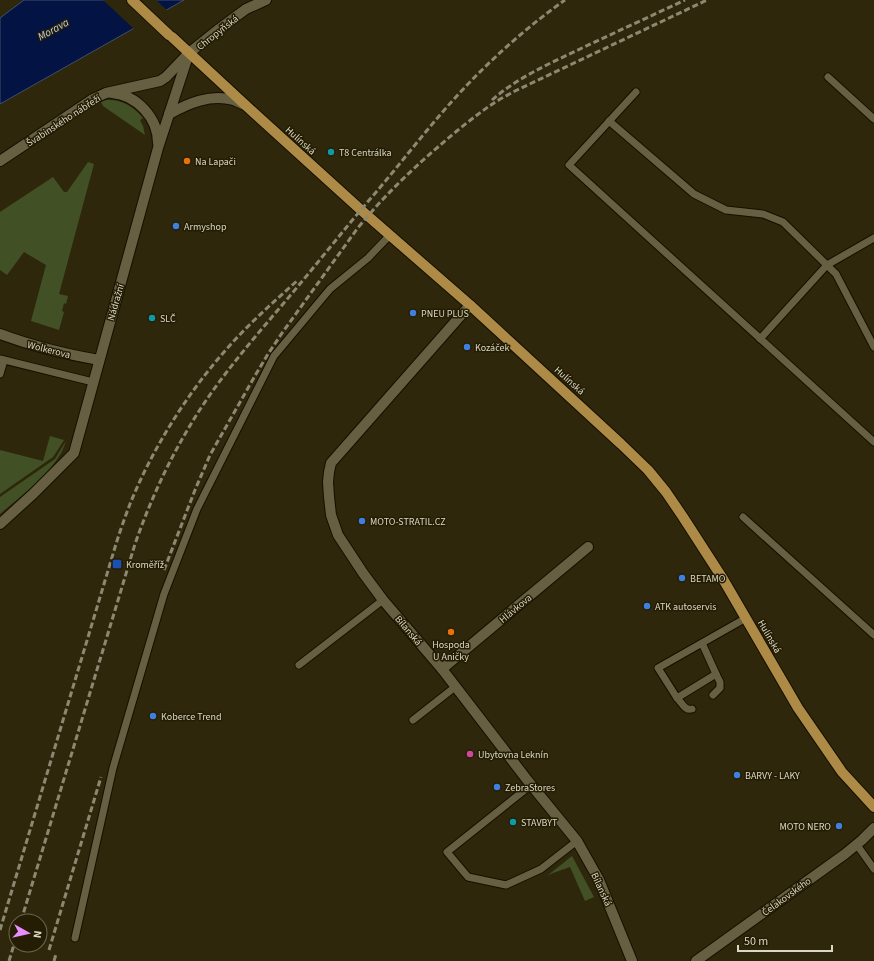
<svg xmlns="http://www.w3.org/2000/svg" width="874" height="961" font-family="'Source Sans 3',sans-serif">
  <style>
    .green { fill: #415125 }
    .water { fill: #021344; stroke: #434e6b }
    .pier { fill: #2e270b }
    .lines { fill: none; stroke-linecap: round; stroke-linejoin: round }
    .service-casing { stroke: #160f00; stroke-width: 9 }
    .minor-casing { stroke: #160f00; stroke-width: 12 }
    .primary-casing { stroke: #160f00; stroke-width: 12 }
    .service { stroke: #665f42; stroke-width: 7 }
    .minor { stroke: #665f42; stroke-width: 10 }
    .primary { stroke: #ad8b46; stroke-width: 10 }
    .rail { stroke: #8d8872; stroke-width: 3; stroke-dasharray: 6 3; stroke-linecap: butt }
    .culture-dot { fill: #0f9aa8; stroke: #241d03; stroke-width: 1.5 }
    .food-dot { fill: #e8710a; stroke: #241d03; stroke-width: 1.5 }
    .shop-dot { fill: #3f7fe0; stroke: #241d03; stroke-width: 1.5 }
    .transit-dot { fill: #1a4fb4; stroke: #241d03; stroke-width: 1.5 }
    .hotel-dot { fill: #d1479c; stroke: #241d03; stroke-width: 1.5 }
    .labels { text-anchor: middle; stroke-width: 3; stroke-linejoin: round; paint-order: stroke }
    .street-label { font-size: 10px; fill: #dbd7c7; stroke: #241d03 }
    .poi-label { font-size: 10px; fill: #dbd7c7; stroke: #241d03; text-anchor: start }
    .water-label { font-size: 11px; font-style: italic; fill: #bfd0f1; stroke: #241d03 }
  </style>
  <rect width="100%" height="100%" fill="#2e270b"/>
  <g class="green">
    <path d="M106 100C121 99 133 106 143 118L140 120 143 126 145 135 103 106 101 102Z"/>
    <path d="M88 162 94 164 59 294 68 296 66 304 64 303 62 311 64 312 59 330 31 321 46 265 24 252 7 275 0 270V212L53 177 64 192H67Z"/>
    <path d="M50 436 64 440 53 457 0 494V450L43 461Z"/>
    <path d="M66 441C58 469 22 495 0 514V497L55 459Z"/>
    <path d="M572 856 594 897 585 901 570 867 553 873 547 876Z"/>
  </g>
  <path class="water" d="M24 0H184L0 104V18Z"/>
  <path class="pier" d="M103 0H156L168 11 135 30Z"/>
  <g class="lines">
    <g class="service-casing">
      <g id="service">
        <path d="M828 77 874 119"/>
        <path d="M636 92 569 165 874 442"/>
        <path d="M609 121 694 194 726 210 763 214 783 222 836 274 874 347"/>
        <path d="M760 339 827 265 874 238"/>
        <path d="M0 359 93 382"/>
        <path d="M0 374 4 360"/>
        <path d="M743 517 874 635"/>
        <path d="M702 643 716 674 677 698 658 668 746 618"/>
        <path d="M299 665 383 600"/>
        <path d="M713 695 720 688V682L716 674"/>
        <path d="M677 698C682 703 685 711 692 709"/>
        <path d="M413 720 455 687"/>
        <path d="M531 785 447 852 468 877 506 885 541 869 577 841"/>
        <path d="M857 845 874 869"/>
        <path d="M75 938 113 768 164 594 197 509 274 356 330 289 368 258 390 235"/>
      </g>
    </g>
    <g class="minor-casing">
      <g id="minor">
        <path d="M112 93C137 95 158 118 158 143"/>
        <path d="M169 114C189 103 210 94 233 100 237 101 241 104 245 105"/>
        <path d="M0 161 93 99 106 93 160 81 166 77 189 53 219 29 246 9 266 0"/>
        <path d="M470 305 331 463 329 472 328 482 329 497 331 515 338 535 363 573 383 600 442 669 528 781 577 841 599 880 632 961"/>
        <path d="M0 334C32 346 65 354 99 360"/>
        <path d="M0 524 33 494 74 453 158 148 189 53"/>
        <path d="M442 669 588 547"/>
        <path d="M696 961 845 854 862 840 874 828"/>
      </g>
    </g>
    <g class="primary-casing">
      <g id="primary">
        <path d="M132 0 169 35"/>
        <path d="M172 37 253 112 361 210 470 305 621 444 648 470 666 492 683 517 723 579 798 708 842 772 874 807"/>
      </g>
    </g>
    <use href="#service" class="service"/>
    <use href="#minor" class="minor"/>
    <use href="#primary" class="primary"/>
    <g class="rail">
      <path d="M492 100C518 77 551 63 582 48 616 32 651 16 685 0"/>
      <path d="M164 570 195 490 210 455 256 374 268 354 282 333 357 229C382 198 408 173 438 147 454 133 471 119 488 107 496 101 506 96 515 91L707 0"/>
      <path d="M21 921 135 544C149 504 166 466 188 429 214 384 249 344 283 304 313 269 341 233 371 198 404 160 434 119 469 83 498 53 531 24 565 0"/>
      <path d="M0 930 116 544C120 531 125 517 130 504 150 454 183 400 218 359 242 330 270 305 298 280"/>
      <path d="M49 950 101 777"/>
      <path d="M9 961 16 938"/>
      <path d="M54 961 56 954"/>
    </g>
  </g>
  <g class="culture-dot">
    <circle cx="331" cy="152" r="4"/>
    <circle cx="152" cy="318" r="4"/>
    <circle cx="513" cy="822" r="4"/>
  </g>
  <g class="food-dot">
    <circle cx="187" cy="161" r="4"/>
    <circle cx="451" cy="632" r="4"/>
  </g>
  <g class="shop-dot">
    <circle cx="176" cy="226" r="4"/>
    <circle cx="413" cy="313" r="4"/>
    <circle cx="467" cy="347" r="4"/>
    <circle cx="362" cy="521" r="4"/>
    <circle cx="682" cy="578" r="4"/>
    <circle cx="647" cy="606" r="4"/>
    <circle cx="153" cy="716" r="4"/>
    <circle cx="737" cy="775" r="4"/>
    <circle cx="497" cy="787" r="4"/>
    <circle cx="839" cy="826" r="4"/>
  </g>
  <rect class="transit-dot" x="112" y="559" width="10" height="10" rx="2"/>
  <circle class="hotel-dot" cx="470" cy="754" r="4"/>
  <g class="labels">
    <g class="street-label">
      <text transform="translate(217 32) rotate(-38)" y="4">Chropyňská</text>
      <text transform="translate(63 120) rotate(-33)" y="4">Švabinského nábřeží</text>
      <text transform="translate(301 140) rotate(42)" y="4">Hulínská</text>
      <text transform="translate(115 302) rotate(-74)" y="4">Nádražní</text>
      <text transform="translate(49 349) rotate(14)" y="4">Wolkerova</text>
      <text transform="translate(570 380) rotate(42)" y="4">Hulínská</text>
      <text transform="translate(515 608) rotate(-40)" y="4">Hlávkova</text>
      <text transform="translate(409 630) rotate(50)" y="4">Bílanská</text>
      <text transform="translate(770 636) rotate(60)" y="4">Hulínská</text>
      <text transform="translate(602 889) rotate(65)" y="4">Bílanská</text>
      <text transform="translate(786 896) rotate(-36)" y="4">Čelakovského</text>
    </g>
    <g class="poi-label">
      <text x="339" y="156">T8 Centrálka</text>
      <text x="195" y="165">Na Lapači</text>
      <text x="184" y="230">Armyshop</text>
      <text x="421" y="317">PNEU PLUS</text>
      <text x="160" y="322">SLČ</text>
      <text x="475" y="351">Kozáček</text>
      <text x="370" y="525">MOTO-STRATIL.CZ</text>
      <text x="126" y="568">Kroměříž</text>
      <text x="690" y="582">BETAMO</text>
      <text x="655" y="610">ATK autoservis</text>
      <text x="451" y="648" text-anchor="middle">Hospoda<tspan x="451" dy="12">U Aničky</tspan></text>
      <text x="161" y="720">Koberce Trend</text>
      <text x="478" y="758">Ubytovna Leknín</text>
      <text x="745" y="779">BARVY - LAKY</text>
      <text x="505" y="791">ZebraStores</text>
      <text x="521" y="826">STAVBYT</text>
      <text x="831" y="830" text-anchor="end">MOTO NERO</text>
    </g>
    <g class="water-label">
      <text transform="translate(53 29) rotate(-29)" y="4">Morava</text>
    </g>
  </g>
  <g transform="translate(28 933) rotate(98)"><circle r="19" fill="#241d03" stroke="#6d6751"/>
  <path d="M0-3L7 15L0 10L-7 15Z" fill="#ea8dfd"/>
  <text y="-6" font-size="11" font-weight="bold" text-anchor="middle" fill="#dbd7c7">N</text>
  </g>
  <path d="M738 945v6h94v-6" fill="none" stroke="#dbd7c7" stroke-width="2"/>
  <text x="744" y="945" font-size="12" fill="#dbd7c7" stroke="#241d03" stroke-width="3" paint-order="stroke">50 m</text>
</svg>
